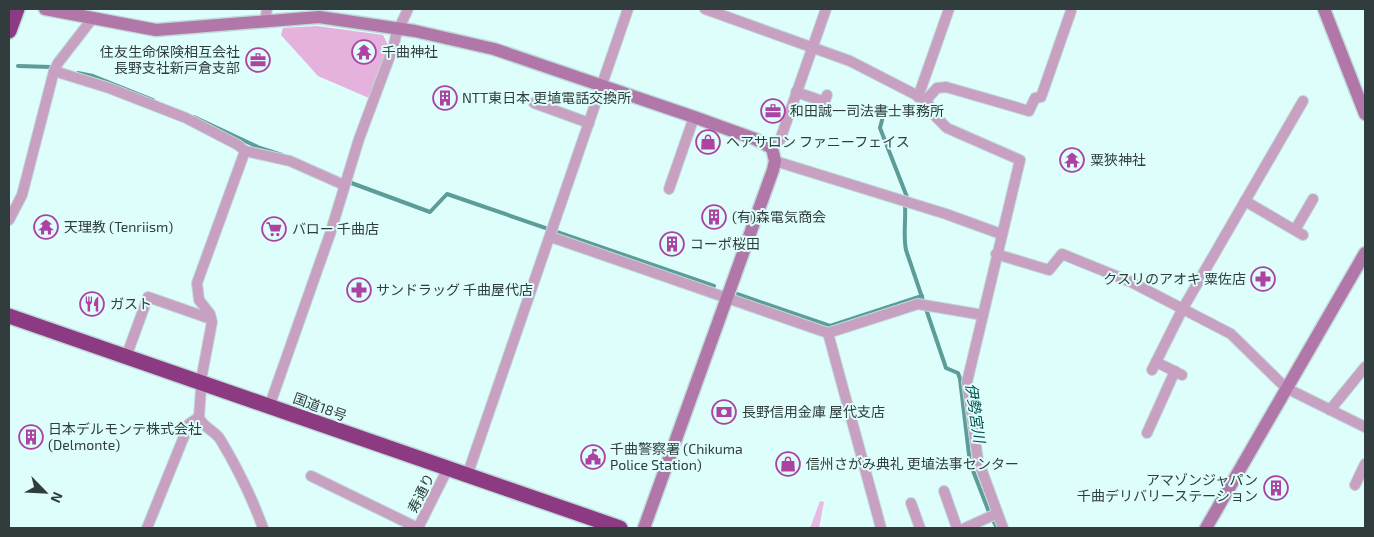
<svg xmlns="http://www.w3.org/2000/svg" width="1374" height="537" font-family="'Exo 2','Noto Sans JP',sans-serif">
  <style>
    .green { fill: #e7bbdf }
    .forest { fill: #e5b1dd }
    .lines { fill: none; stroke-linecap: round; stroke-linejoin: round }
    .stream { stroke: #5c9c99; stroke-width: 4 }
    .street-casing { stroke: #bfdbd9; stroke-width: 12 }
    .secondary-casing { stroke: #bfdbd9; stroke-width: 15 }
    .highway-casing { stroke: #bfdbd9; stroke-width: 18 }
    .street { stroke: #c8a1c2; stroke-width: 10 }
    .secondary { stroke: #b077a8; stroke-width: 12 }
    .highway { stroke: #8c3b83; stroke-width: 15 }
    .labels { text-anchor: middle; stroke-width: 4; stroke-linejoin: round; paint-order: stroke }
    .poi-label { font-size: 14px; fill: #313d3c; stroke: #defefc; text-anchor: start }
    .street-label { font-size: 14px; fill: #313d3c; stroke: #defefc }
    .water-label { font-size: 15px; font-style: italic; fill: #00504f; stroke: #defefc }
  </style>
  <rect width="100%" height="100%" fill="#defefc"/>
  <path class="green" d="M820 501 824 502 819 528H810Z"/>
  <path class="forest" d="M317 26 383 35 388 45 369 98 318 76 281 35 283 28Z"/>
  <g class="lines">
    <g class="stream">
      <path d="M18 66 51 67"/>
      <path d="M78 73 93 76 153 100"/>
      <path d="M884 112 880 128 907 197"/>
      <path d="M194 117 260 148 282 155"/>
      <path d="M346 181 430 212 447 194 714 286"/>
      <path d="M905 206C906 221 903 235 906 250L946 368 958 373 960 379 970 463 989 512"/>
      <path d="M737 294 830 326 922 296"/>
      <path d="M993 520 997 528"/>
    </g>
    <g class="street-casing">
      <g id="street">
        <path d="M705 9 850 61 926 100 935 116 947 128 1020 160 967 382 978 460 1003 528"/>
        <path d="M265 21 267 9"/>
        <path d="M54 71 109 88 186 118 238 145 245 151 290 161 344 185"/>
        <path d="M796 92 825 102"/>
        <path d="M918 97 949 9"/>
        <path d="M926 100 937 88 946 87 1029 111 1035 98 1041 97 1071 11"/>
        <path d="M534 103 589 123"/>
        <path d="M822 109 827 95"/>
        <path d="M772 148 780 140 826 9"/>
        <path d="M245 151 197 283 199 300 210 314 212 322 202 375 199 417C202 427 214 430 220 439 237 467 252 498 263 528"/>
        <path d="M775 161 946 214 1001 234"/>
        <path d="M669 189 694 117"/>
        <path d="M1245 201 1303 235"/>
        <path d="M9 220 22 195 54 71 58 63 92 19"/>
        <path d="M1295 230 1313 199"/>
        <path d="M551 237 828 333 918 304 983 315"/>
        <path d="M996 254 1049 270 1062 254 1131 282 1231 334 1286 388 1365 427"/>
        <path d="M828 333 881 528"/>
        <path d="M126 357 148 297 211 319"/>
        <path d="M1156 362 1182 375"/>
        <path d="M1152 370 1182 310 1303 101"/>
        <path d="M269 407 330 234 359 139 394 45 396 35 408 9"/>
        <path d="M1330 410 1365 367"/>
        <path d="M1147 433 1175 371"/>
        <path d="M311 476 418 528"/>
        <path d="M467 476 628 9"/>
        <path d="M1355 485 1365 464"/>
        <path d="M944 491 957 528"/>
        <path d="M911 503 920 528"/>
        <path d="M147 528 189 424 199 417"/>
        <path d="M418 528 447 470"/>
        <path d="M965 528 996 514"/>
      </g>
    </g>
    <g class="secondary-casing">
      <g id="secondary">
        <path d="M45 9 156 30 319 17 415 31 494 49 694 117 755 139 772 148 775 161 773 170 644 528"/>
        <path d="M1324 9 1365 114"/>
        <path d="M1206 528 1365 253"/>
      </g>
    </g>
    <g class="highway-casing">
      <g id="highway">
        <path d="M9 31 17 9"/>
        <path d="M9 316 620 528"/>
      </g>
    </g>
    <use href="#street" class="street"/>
    <use href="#secondary" class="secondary"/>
    <use href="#highway" class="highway"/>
  </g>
  <defs>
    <g id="temple-ring" transform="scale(1.25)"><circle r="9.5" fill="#defefc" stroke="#ad42a3" stroke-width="1.5"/><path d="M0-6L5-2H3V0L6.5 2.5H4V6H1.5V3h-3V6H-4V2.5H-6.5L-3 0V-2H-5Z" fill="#ad42a3"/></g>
    <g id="office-ring" transform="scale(1.25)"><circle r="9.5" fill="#defefc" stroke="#ad42a3" stroke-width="1.5"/><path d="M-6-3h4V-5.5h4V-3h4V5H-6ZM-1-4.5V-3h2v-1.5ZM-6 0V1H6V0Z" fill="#ad42a3"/></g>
    <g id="building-ring" transform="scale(1.25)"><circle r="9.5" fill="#defefc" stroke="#ad42a3" stroke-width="1.5"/><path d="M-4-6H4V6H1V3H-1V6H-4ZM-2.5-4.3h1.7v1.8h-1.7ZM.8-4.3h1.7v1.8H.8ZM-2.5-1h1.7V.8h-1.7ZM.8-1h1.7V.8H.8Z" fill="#ad42a3"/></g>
    <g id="shop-ring" transform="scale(1.25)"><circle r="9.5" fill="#defefc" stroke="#ad42a3" stroke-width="1.5"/><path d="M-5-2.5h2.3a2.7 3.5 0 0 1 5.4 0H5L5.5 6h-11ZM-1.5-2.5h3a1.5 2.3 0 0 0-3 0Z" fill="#ad42a3"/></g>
    <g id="supermarket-ring" transform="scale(1.25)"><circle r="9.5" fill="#defefc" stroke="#ad42a3" stroke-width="1.5"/><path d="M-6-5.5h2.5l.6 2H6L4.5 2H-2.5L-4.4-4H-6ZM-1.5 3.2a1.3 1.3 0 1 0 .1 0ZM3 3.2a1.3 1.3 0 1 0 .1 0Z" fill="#ad42a3"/></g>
    <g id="pharmacy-ring" transform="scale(1.25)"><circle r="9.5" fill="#defefc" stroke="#ad42a3" stroke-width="1.5"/><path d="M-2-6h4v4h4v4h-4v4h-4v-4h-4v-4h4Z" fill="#ad42a3"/></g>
    <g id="restaurant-ring" transform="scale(1.25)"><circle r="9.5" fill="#defefc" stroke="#ad42a3" stroke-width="1.5"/><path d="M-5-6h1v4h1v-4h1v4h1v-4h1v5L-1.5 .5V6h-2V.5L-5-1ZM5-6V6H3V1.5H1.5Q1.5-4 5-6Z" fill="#ad42a3"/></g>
    <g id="bank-ring" transform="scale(1.25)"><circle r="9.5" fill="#defefc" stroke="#ad42a3" stroke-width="1.5"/><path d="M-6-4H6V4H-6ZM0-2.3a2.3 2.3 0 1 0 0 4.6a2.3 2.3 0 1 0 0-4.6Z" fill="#ad42a3"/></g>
    <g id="civic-ring" transform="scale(1.25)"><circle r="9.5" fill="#defefc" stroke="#ad42a3" stroke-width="1.5"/><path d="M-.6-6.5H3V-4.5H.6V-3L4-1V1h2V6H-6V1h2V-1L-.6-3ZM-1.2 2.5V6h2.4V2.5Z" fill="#ad42a3"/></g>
  </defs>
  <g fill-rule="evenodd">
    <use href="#temple-ring" x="364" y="52"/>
    <use href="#office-ring" x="258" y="60"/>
    <use href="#building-ring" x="445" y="98"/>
    <use href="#office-ring" x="773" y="111"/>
    <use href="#shop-ring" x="708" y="142"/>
    <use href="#temple-ring" x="1072" y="160"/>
    <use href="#building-ring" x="714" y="217"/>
    <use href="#temple-ring" x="46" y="227"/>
    <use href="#supermarket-ring" x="274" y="229"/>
    <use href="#building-ring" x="672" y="244"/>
    <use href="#pharmacy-ring" x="1263" y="279"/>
    <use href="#pharmacy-ring" x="359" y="290"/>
    <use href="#restaurant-ring" x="92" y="304"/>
    <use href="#bank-ring" x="724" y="412"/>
    <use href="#building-ring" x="31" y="437"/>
    <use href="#civic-ring" x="593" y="457"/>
    <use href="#shop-ring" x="788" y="464"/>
    <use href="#building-ring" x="1276" y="488"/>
  </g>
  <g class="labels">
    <g class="poi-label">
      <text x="240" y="57" text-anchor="end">住友生命保険相互会社<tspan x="240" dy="16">長野支社新戸倉支部</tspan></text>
      <text x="382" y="57">千曲神社</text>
      <text x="462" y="103">NTT東日本 更埴電話交換所</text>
      <text x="790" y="116">和田誠一司法書士事務所</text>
      <text x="726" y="147">ヘアサロン ファニーフェイス</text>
      <text x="1090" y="165">粟狹神社</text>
      <text x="732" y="222">(有)森電気商会</text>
      <text x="64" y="232">天理教 (Tenriism)</text>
      <text x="292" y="234">バロー 千曲店</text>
      <text x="690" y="249">コーポ桜田</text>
      <text x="1246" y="284" text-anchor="end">クスリのアオキ 粟佐店</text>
      <text x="376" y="295">サンドラッグ 千曲屋代店</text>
      <text x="110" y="309">ガスト</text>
      <text x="742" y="417">長野信用金庫 屋代支店</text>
      <text x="48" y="434">日本デルモンテ株式会社<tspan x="48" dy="16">(Delmonte)</tspan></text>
      <text x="610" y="454">千曲警察署 (Chikuma<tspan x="610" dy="16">Police Station)</tspan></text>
      <text x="806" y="469">信州さがみ典礼 更埴法事センター</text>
      <text x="1258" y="485" text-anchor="end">アマゾンジャパン<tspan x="1258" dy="16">千曲デリバリーステーション</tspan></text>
    </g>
    <g class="street-label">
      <text transform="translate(320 407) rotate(20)" y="5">国道18号</text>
      <text transform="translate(421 493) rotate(-64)" y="5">寿通り</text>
    </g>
    <g class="water-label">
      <text transform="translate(975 413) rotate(82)" y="5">伊勢宮川</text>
    </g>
  </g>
  <rect width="1374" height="537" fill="none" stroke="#313d3c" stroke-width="20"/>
  <g transform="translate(45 492) rotate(114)" stroke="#defefc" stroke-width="4" paint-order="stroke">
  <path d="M0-4L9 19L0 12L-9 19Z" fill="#313d3c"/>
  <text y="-8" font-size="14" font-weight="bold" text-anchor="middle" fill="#313d3c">N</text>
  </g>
</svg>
